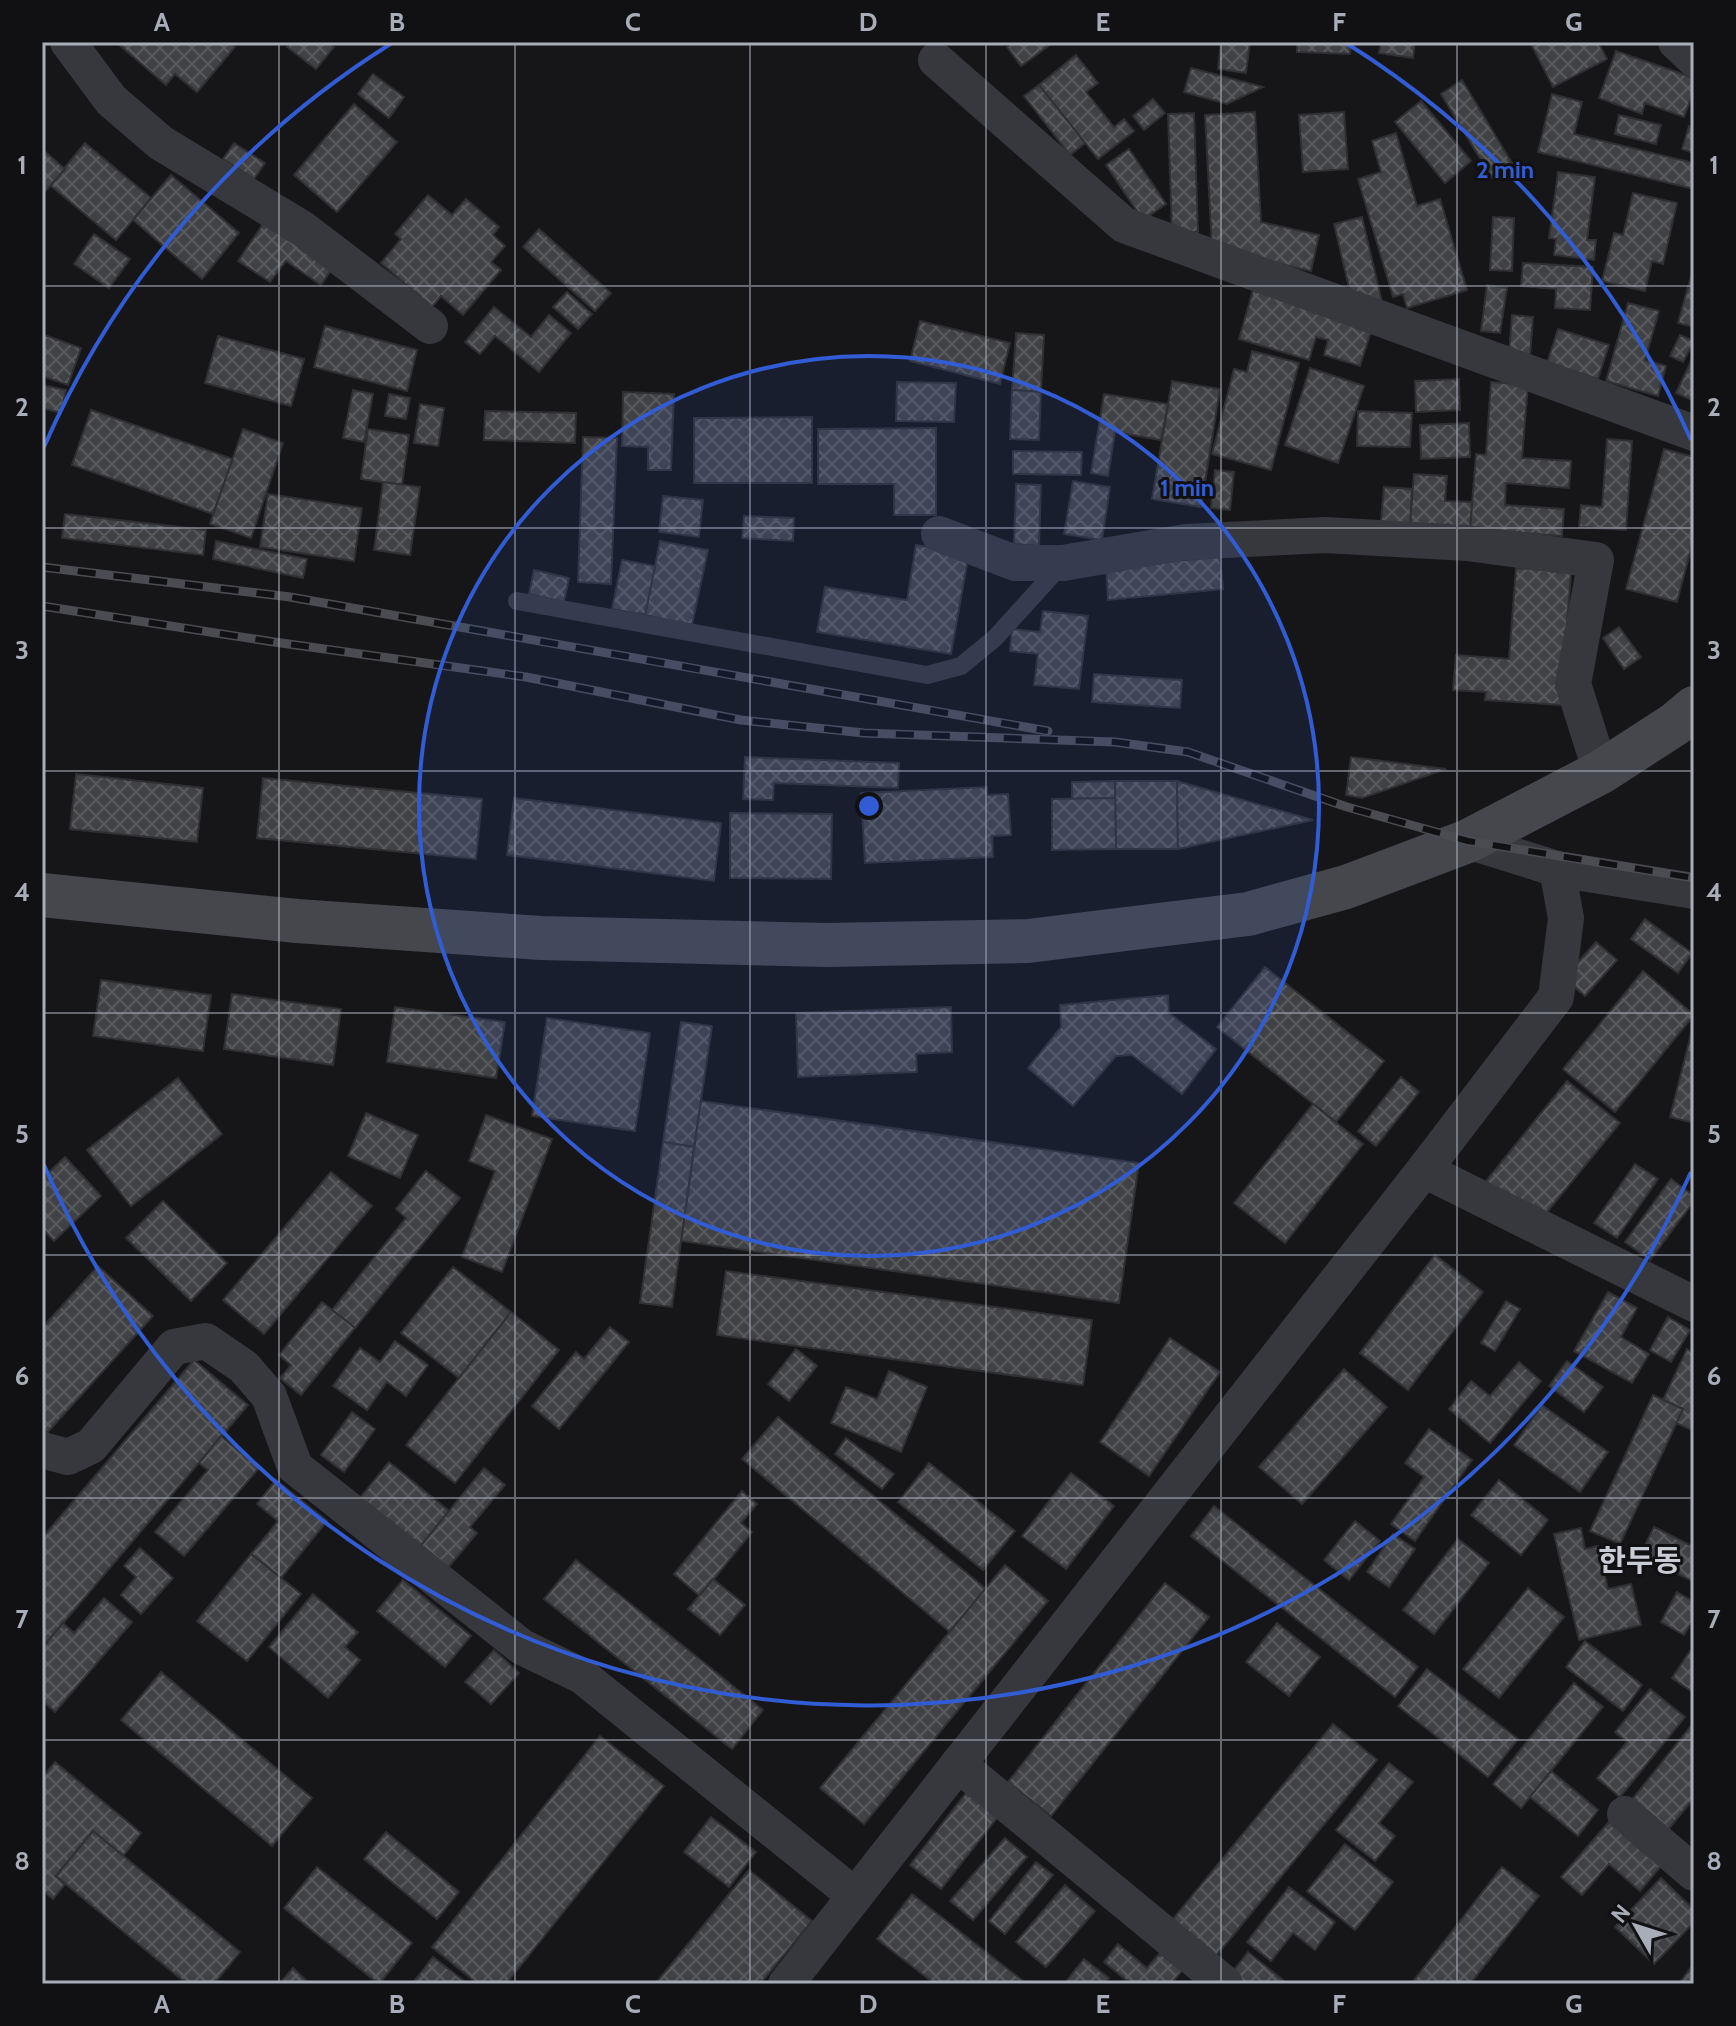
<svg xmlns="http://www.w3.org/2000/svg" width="1736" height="2026" font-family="Cabin,'Noto Sans KR',sans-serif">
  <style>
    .building { fill: url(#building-cross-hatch); stroke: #303034; stroke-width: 2 }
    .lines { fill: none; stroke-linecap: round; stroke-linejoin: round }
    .lane { stroke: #37383d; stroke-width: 18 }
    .street { stroke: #37383d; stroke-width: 36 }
    .secondary { stroke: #45474d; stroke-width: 44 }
    .rail-casing { stroke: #4a4c52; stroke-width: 9 }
    .rail { stroke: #111113; stroke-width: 6; stroke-dasharray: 18; stroke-linecap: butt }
    .grid { fill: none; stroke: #a8adb8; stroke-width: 2; stroke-opacity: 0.55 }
    .ring { fill: none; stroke: #325cd3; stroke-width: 4 }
    .labels { text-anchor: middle; stroke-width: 6; stroke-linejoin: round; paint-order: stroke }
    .quarter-label { font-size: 30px; font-weight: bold; fill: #c9ccd4; stroke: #111113 }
    .centre { fill: #325cd3; stroke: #111113; stroke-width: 4 }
    .ring-label { font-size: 24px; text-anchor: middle; font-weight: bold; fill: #325cd3; stroke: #111113; stroke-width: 6; stroke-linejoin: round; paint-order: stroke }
    .neatline { fill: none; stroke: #a8adb8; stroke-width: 3 }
    .grid-label { font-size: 26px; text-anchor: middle; font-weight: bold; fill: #a8adb8 }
  </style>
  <defs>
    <pattern id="building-cross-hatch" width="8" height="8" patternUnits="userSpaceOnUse" patternTransform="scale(2)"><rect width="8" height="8" fill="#404145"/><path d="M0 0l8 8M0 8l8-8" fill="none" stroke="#595a5e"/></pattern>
  </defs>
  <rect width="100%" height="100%" fill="#161618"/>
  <g class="building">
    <path d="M116 42H228L235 47 197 92 175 74 166 85Z"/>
    <path d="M292 42H328L334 47 316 69 287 47Z"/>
    <path d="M1014 42H1054L1021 66 1007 47Z"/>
    <path d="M1221 42H1250L1246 73 1218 69Z"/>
    <path d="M1297 42H1351L1350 54 1297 52Z"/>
    <path d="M1381 42H1415L1413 58 1379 53Z"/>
    <path d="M1540 42H1598L1607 59 1553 87 1532 46Z"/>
    <path d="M1616 51 1694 78V90L1684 117 1645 103 1642 114 1599 98Z"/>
    <path d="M1076 55 1098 83 1086 92 1114 127 1124 119 1134 131 1098 159 1039 85Z"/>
    <path d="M1191 68 1263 87 1227 104 1184 92Z"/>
    <path d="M373 74 404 97 389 118 358 94Z"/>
    <path d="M1462 80 1513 165 1492 178 1441 94Z"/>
    <path d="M1039 85 1085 143 1070 155 1024 96Z"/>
    <path d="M1552 94 1582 102 1574 134 1694 163V189L1538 152Z"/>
    <path d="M1153 99 1165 113 1144 130 1133 116Z"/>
    <path d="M1421 101 1471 161 1445 183 1395 122Z"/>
    <path d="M354 104 397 142 337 212 294 175Z"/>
    <path d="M1255 112 1261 222 1319 235 1311 271 1212 248 1205 115Z"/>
    <path d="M1344 112 1348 169 1303 172 1299 115Z"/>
    <path d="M1194 113 1198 232 1172 233 1168 114Z"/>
    <path d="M1619 115 1661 125 1656 144 1615 134Z"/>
    <path d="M1689 126 1694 128V153L1682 149Z"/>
    <path d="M1396 133 1417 206 1440 199 1467 290 1407 308 1403 294 1393 297 1358 179 1381 172 1372 141Z"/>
    <path d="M85 143 151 198 116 240 50 185Z"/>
    <path d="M234 143 265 163 254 179 223 159Z"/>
    <path d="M42 149 65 169 42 195Z"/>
    <path d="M1129 149 1166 204 1143 220 1106 165Z"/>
    <path d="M1558 172 1595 177 1587 240H1596L1594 260 1554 255 1556 239 1549 238Z"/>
    <path d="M171 175 239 233 202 279 133 220Z"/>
    <path d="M1633 193 1677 203 1663 264 1652 261 1645 291 1602 281 1614 233 1623 235Z"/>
    <path d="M428 195 452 215 466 199 499 227 493 235 505 246 491 262 501 270 463 315 441 296 432 307 381 263 401 239 395 234Z"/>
    <path d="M1362 217 1382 302 1350 292 1334 224Z"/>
    <path d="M1493 217 1514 218 1512 271 1490 270Z"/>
    <path d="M265 221 333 267 321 285 286 261 270 282 238 261Z"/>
    <path d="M539 229 611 293 595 311 523 247Z"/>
    <path d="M94 234 130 259 109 288 74 264Z"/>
    <path d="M1523 263 1593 267 1590 310 1555 308 1556 289 1521 286Z"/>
    <path d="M1694 265V327L1678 323Z"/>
    <path d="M1487 285 1507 288 1500 333 1481 331Z"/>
    <path d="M1253 290 1373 325 1360 366 1324 355 1328 340 1316 337 1309 360 1239 339Z"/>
    <path d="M567 292 592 314 578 329 553 307Z"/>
    <path d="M1628 303 1659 311 1645 360 1666 366 1658 396 1606 381Z"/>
    <path d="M494 307 531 337 549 315 571 333 539 372 495 336 480 354 465 342Z"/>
    <path d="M1512 315 1533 317 1530 356 1509 354Z"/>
    <path d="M920 321 1010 343 1000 384 910 361Z"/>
    <path d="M325 326 417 350 407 391 314 367Z"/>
    <path d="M1558 329 1609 345 1598 379 1547 363Z"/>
    <path d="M1016 333 1044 335 1041 392 1012 390Z"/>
    <path d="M42 334 81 348 68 385 42 376Z"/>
    <path d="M1680 335 1694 341 1683 362 1670 356Z"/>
    <path d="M218 336 304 359 291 406 205 383Z"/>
    <path d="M1252 351 1299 363 1271 470 1212 454 1234 369 1247 372Z"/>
    <path d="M1694 355V401L1676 393Z"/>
    <path d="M1310 368 1364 386 1338 463 1285 445Z"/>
    <path d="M1459 379 1460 410 1416 412 1415 381Z"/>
    <path d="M1172 381 1220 389 1201 507 1152 499Z"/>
    <path d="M897 382 956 383 954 422 896 421Z"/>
    <path d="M1491 382 1528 385 1522 458 1571 461 1569 488 1506 483 1505 505 1564 509 1562 536 1470 529 1476 454 1486 455Z"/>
    <path d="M42 385 66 390 61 413 42 408Z"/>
    <path d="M353 390 373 394 364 442 343 438Z"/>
    <path d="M1012 390 1041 392 1039 440 1010 439Z"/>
    <path d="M623 392 674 394 671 470H648V447L622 446Z"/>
    <path d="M389 394 410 398 406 419 385 416Z"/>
    <path d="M1104 394 1168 404 1161 440 1115 432 1108 476 1091 473Z"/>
    <path d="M420 404 444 408 438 446 414 443Z"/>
    <path d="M91 410 233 459 213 514 72 465Z"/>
    <path d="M485 411 576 413 575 443 484 440Z"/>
    <path d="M1358 411 1412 413 1410 447 1357 446Z"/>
    <path d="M812 417V483H694V418Z"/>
    <path d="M1469 423 1470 457 1421 459 1420 425Z"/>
    <path d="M936 428V515H894V484H818V429Z"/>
    <path d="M243 429 283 443 251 538 210 524Z"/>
    <path d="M368 429 409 435 402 485 361 479Z"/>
    <path d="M583 437 617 438 611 584 578 582Z"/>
    <path d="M1607 439 1632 441 1626 530 1579 527 1581 505 1602 507Z"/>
    <path d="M1664 449 1694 457V537L1677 602 1626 589Z"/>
    <path d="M1013 451 1082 452 1081 475 1013 474Z"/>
    <path d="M1215 470 1234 472 1230 510 1211 508Z"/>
    <path d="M1414 474 1447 476 1445 501 1472 502 1470 529 1410 524Z"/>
    <path d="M1073 481 1110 487 1102 540 1064 534Z"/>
    <path d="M383 482 420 487 410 555 374 550Z"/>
    <path d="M1016 484 1041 485 1039 546 1014 544Z"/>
    <path d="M1384 487 1412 489 1410 524 1381 522Z"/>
    <path d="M268 494 362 508 354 561 260 547Z"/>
    <path d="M663 496 703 500 699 537 659 532Z"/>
    <path d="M65 514 206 530 203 555 62 538Z"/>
    <path d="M744 516 794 518 793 541 742 538Z"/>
    <path d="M216 541 307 559 303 578 213 559Z"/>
    <path d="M660 541 708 550 692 625 645 615Z"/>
    <path d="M916 545 969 553 951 654 817 632 825 587 907 600Z"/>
    <path d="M1220 557 1223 589 1108 600 1106 567Z"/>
    <path d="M622 560 655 566 645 615 612 609Z"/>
    <path d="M1516 568 1571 572 1561 705 1485 700 1486 692 1453 690 1456 655 1509 659Z"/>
    <path d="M534 570 569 578 564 602 529 594Z"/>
    <path d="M1043 611 1088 616 1079 689 1034 685 1038 654 1010 651 1012 629 1040 632Z"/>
    <path d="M1619 627 1641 657 1624 669 1603 638Z"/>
    <path d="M1094 674 1182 680 1180 708 1092 702Z"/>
    <path d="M745 757 899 763 898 788 774 783 773 800 743 799Z"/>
    <path d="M1351 757 1446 769 1362 798 1346 795Z"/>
    <path d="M76 774 203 788 197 842 70 829Z"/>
    <path d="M263 778 482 799 476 859 257 838Z"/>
    <path d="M1115 781V798L1072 799V782Z"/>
    <path d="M1115 781H1177L1178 849H1116Z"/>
    <path d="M1177 781 1313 820 1178 849Z"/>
    <path d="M987 787V795L1008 794 1011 835 992 836 993 857 865 863 861 793Z"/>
    <path d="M514 798 721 823 714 881 507 855Z"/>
    <path d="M1115 798 1116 849 1052 850V799Z"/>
    <path d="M730 813 832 814 831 879 730 878Z"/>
    <path d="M1645 919 1692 953 1678 973 1631 939Z"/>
    <path d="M1596 942 1617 960 1585 996 1564 978Z"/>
    <path d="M1265 967 1384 1061 1336 1122 1217 1027Z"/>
    <path d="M1643 971 1694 1015 1615 1112 1563 1069Z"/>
    <path d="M101 980 211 995 203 1051 93 1036Z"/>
    <path d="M232 994 341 1009 333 1065 224 1049Z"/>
    <path d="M1168 995 1169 1013 1216 1049 1182 1094 1132 1055 1116 1056 1073 1106 1028 1068 1061 1027 1060 1005Z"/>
    <path d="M395 1007 505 1022 496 1078 387 1062Z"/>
    <path d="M951 1007 952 1052 916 1054 917 1072 798 1077 796 1013Z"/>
    <path d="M547 1018 650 1033 635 1131 532 1116Z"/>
    <path d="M681 1022 712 1026 694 1147 663 1142Z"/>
    <path d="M1694 1022V1123L1670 1117Z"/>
    <path d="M1401 1077 1419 1092 1376 1146 1358 1131Z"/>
    <path d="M178 1078 222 1134 131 1206 87 1150Z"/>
    <path d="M1567 1081 1620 1123 1538 1223 1486 1181Z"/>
    <path d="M701 1101 1139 1163 1119 1303 681 1241Z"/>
    <path d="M1313 1104 1363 1144 1285 1243 1234 1203Z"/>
    <path d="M366 1113 418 1135 400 1178 348 1156Z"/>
    <path d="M486 1115 552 1139 502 1272 462 1257 495 1171 469 1161Z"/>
    <path d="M663 1142 694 1147 672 1307 640 1303Z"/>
    <path d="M65 1157 101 1196 54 1241 42 1228V1179Z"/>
    <path d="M1635 1164 1658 1179 1617 1238 1594 1223Z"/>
    <path d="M426 1171 460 1198 355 1328 332 1310 406 1218 396 1209Z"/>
    <path d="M331 1172 372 1206 264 1334 223 1300Z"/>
    <path d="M1671 1179 1694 1196V1201L1650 1260 1625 1242Z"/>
    <path d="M163 1201 227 1263 191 1301 126 1238Z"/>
    <path d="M1435 1255 1483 1292 1408 1390 1360 1353Z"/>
    <path d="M98 1266 153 1316 47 1433 42 1429V1328Z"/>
    <path d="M453 1267 511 1312 459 1378 401 1333Z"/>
    <path d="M726 1271 1092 1320 1083 1385 717 1335Z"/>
    <path d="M1608 1292 1637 1308 1621 1337 1649 1354 1632 1383 1574 1351Z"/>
    <path d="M1506 1301 1520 1309 1495 1351 1481 1343Z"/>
    <path d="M322 1302 355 1328 301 1395 280 1378 291 1365 279 1355Z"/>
    <path d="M511 1312 559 1350 455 1483 406 1445Z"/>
    <path d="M1668 1317 1690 1330 1671 1362 1650 1350Z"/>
    <path d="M610 1327 629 1342 559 1429 532 1406 576 1352 584 1359Z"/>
    <path d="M1170 1338 1220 1372 1149 1476 1100 1442Z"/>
    <path d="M395 1341 428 1365 406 1396 387 1382 367 1410 333 1386 360 1348 380 1362Z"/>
    <path d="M796 1349 817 1366 789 1401 768 1384Z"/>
    <path d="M1687 1349 1694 1353V1431L1676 1423 1683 1409 1663 1400Z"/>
    <path d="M194 1360 248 1405 42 1648V1538Z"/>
    <path d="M1567 1361 1603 1387 1584 1412 1549 1386Z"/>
    <path d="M1519 1362 1541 1381 1490 1443 1449 1409 1471 1381 1490 1396Z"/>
    <path d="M1344 1369 1387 1407 1302 1504 1259 1467Z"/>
    <path d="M889 1371 927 1387 901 1452 831 1423 846 1387 877 1399Z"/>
    <path d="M1653 1395 1683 1409 1620 1544 1590 1531Z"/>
    <path d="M1542 1405 1608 1452 1580 1492 1514 1445Z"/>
    <path d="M352 1412 375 1429 344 1472 321 1455Z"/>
    <path d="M778 1417 986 1589 950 1632 742 1459Z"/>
    <path d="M1429 1429 1472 1460 1415 1541 1391 1524 1424 1477 1405 1463Z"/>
    <path d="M221 1436 259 1468 184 1556 155 1532 208 1470 199 1463Z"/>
    <path d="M846 1438 894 1474 882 1489 835 1454Z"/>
    <path d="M389 1462 449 1511 419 1548 359 1499Z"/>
    <path d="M929 1463 1015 1531 983 1570 898 1502Z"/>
    <path d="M484 1468 505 1485 470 1527 477 1533 446 1570 419 1548Z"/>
    <path d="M1071 1473 1114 1506 1066 1569 1022 1536Z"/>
    <path d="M276 1480 327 1521 281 1578 251 1554 278 1521 257 1504Z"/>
    <path d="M1499 1480 1548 1520 1521 1555 1471 1515Z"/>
    <path d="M742 1491 757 1504 741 1523 752 1532 700 1596 674 1574Z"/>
    <path d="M1214 1506 1418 1667 1395 1697 1191 1536Z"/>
    <path d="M1355 1521 1380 1541 1349 1580 1324 1560Z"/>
    <path d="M1654 1527 1694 1547V1582L1640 1555Z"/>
    <path d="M1581 1528 1585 1549 1598 1546 1608 1589 1631 1584 1641 1625 1579 1640 1554 1534Z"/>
    <path d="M1393 1534 1415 1549 1389 1587 1367 1572Z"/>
    <path d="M1458 1539 1489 1563 1434 1634 1403 1610Z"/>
    <path d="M140 1548 173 1578 141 1614 121 1595 136 1577 124 1566Z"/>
    <path d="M251 1554 301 1594 247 1661 197 1621Z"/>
    <path d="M576 1560 763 1710 732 1749 544 1599Z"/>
    <path d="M1005 1565 1048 1601 864 1824 820 1788Z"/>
    <path d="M713 1579 745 1605 720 1635 688 1609Z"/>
    <path d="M403 1580 471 1636 445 1667 377 1611Z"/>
    <path d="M1165 1583 1209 1617 1051 1816 1008 1782Z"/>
    <path d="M1528 1588 1564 1617 1499 1698 1463 1669Z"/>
    <path d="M1677 1592 1694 1602V1618L1684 1635 1661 1622Z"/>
    <path d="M313 1594 358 1632 345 1647 360 1660 328 1698 269 1647Z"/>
    <path d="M104 1598 132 1622 55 1712 42 1700V1648L63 1623 74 1633Z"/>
    <path d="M1277 1623 1320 1657 1289 1696 1246 1662Z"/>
    <path d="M1585 1641 1642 1685 1623 1711 1566 1667Z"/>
    <path d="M494 1650 519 1673 491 1704 465 1682Z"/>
    <path d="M1690 1651 1694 1654V1693L1672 1678Z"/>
    <path d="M1427 1669 1518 1739 1488 1777 1398 1706Z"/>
    <path d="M161 1672 312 1798 272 1846 121 1720Z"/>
    <path d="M1574 1683 1603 1707 1521 1808 1493 1784Z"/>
    <path d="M1650 1689 1685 1717 1620 1797 1597 1778 1627 1742 1615 1732Z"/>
    <path d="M1694 1722V1798L1667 1831 1630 1802Z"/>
    <path d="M1333 1724 1377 1760 1216 1956 1172 1920Z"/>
    <path d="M600 1736 664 1786 506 1984H478L432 1947Z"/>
    <path d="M55 1762 141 1833 123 1856 93 1831 56 1876 65 1884 53 1899 42 1890V1778Z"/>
    <path d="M1389 1763 1413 1782 1379 1823 1395 1836 1375 1861 1336 1830Z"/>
    <path d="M1551 1771 1598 1810 1578 1836 1530 1797Z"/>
    <path d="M969 1789 1001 1813 941 1889 910 1865Z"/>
    <path d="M1614 1816 1666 1860 1640 1891 1609 1864 1582 1895 1561 1877Z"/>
    <path d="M711 1817 756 1852 729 1887 684 1852Z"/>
    <path d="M93 1831 240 1952 214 1984H187L56 1876Z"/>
    <path d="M386 1832 459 1892 437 1919 364 1859Z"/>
    <path d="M1005 1838 1027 1857 973 1920 950 1901Z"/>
    <path d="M1345 1844 1393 1882 1355 1930 1307 1891Z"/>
    <path d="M1036 1862 1053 1875 1005 1934 989 1921Z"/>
    <path d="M317 1867 412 1943 379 1984 284 1908Z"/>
    <path d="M1502 1867 1539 1896 1470 1984H1411Z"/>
    <path d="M749 1870 812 1921 760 1984H655Z"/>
    <path d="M1661 1878 1694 1910V1922L1654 1964 1615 1927Z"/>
    <path d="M1065 1885 1095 1911 1046 1967 1016 1942Z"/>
    <path d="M1289 1887 1335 1922 1315 1950 1293 1933 1271 1961 1247 1942Z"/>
    <path d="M912 1894 1027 1984H935L877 1939Z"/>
    <path d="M1118 1944 1147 1968 1160 1953 1182 1971 1171 1984H1131L1104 1962Z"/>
    <path d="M1248 1952 1288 1984H1244L1231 1974Z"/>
    <path d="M433 1957 468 1984H412Z"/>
    <path d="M1084 1959 1109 1978 1105 1984H1064Z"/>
    <path d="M1694 1963V1984H1685L1681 1981Z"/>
    <path d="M293 1968 310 1984H279Z"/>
  </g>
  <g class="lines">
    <path class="lane" d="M517 601 927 675 961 666 995 638 1063 563"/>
    <g class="street">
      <path d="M68 42 111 100 161 143 303 229 430 326"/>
      <path d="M1676 42 1694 59"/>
      <path d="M936 60 1124 225 1694 433"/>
      <path d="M939 534 1015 563H1063L1186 542 1325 535 1467 543 1596 560 1573 684 1601 772"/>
      <path d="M1468 841 1557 869 1694 891"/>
      <path d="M1424 1170 1694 1304"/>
      <path d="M42 1450 68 1457 91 1446 174 1347 206 1341 244 1367 269 1396 295 1467 522 1647 582 1676 854 1895"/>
      <path d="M958 1764 1225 1984"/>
      <path d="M1625 1814 1694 1873"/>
      <path d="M786 1984 1424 1170 1556 997 1566 918 1557 869"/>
    </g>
    <path class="secondary" d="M42 895 297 921 541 938 827 945 1028 941 1248 914 1346 887 1468 841 1601 772 1675 724 1694 708"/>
    <g class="rail-casing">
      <g id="rail">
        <path d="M42 567 290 597 1048 731"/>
        <path d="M42 606 274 642 526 677 741 720 864 733 1115 742 1188 752 1347 807 1468 841 1694 878"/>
      </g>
    </g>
    <use href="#rail" class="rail"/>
  </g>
  <path class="grid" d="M279 42V1984M515 42V1984M750 42V1984M986 42V1984M1221 42V1984M1457 42V1984M42 286H1694M42 528H1694M42 771H1694M42 1013H1694M42 1255H1694M42 1498H1694M42 1740H1694"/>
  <circle cx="869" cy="806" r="450" fill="#325cd3" fill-opacity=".12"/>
  <g class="ring">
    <circle cx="869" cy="806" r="450"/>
    <path d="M1691 1172A900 900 0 0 1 44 1165M44 447A900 900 0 0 1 392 43M1346 43A900 900 0 0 1 1691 440"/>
  </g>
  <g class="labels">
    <g class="quarter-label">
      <text x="1640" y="1571">한두동</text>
    </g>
  </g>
  <circle cx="869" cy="806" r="12" class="centre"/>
  <g class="ring-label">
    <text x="1505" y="178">2 min</text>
    <text x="1187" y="496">1 min</text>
  </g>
  <rect width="1736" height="2026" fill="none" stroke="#111113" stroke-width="88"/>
  <g transform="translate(1636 1926) rotate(309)" stroke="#111113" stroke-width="6" paint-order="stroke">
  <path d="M0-6L14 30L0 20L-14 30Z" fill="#a8adb8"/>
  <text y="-12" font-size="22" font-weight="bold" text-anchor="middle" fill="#a8adb8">N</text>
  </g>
  <rect x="44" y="44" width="1648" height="1938" class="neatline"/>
  <g class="grid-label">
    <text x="162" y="31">A</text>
    <text x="397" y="31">B</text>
    <text x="633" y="31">C</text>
    <text x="868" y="31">D</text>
    <text x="1103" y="31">E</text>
    <text x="1339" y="31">F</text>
    <text x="1574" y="31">G</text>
    <text x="22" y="174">1</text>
    <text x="1714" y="174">1</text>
    <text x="22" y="416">2</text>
    <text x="1714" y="416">2</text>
    <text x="22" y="659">3</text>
    <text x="1714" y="659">3</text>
    <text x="22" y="901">4</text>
    <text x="1714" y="901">4</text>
    <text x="22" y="1143">5</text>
    <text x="1714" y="1143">5</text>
    <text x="22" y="1385">6</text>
    <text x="1714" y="1385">6</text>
    <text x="22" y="1628">7</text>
    <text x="1714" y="1628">7</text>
    <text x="22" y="1870">8</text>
    <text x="1714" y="1870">8</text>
    <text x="162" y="2013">A</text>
    <text x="397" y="2013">B</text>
    <text x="633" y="2013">C</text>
    <text x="868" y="2013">D</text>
    <text x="1103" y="2013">E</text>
    <text x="1339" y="2013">F</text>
    <text x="1574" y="2013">G</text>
  </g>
</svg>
